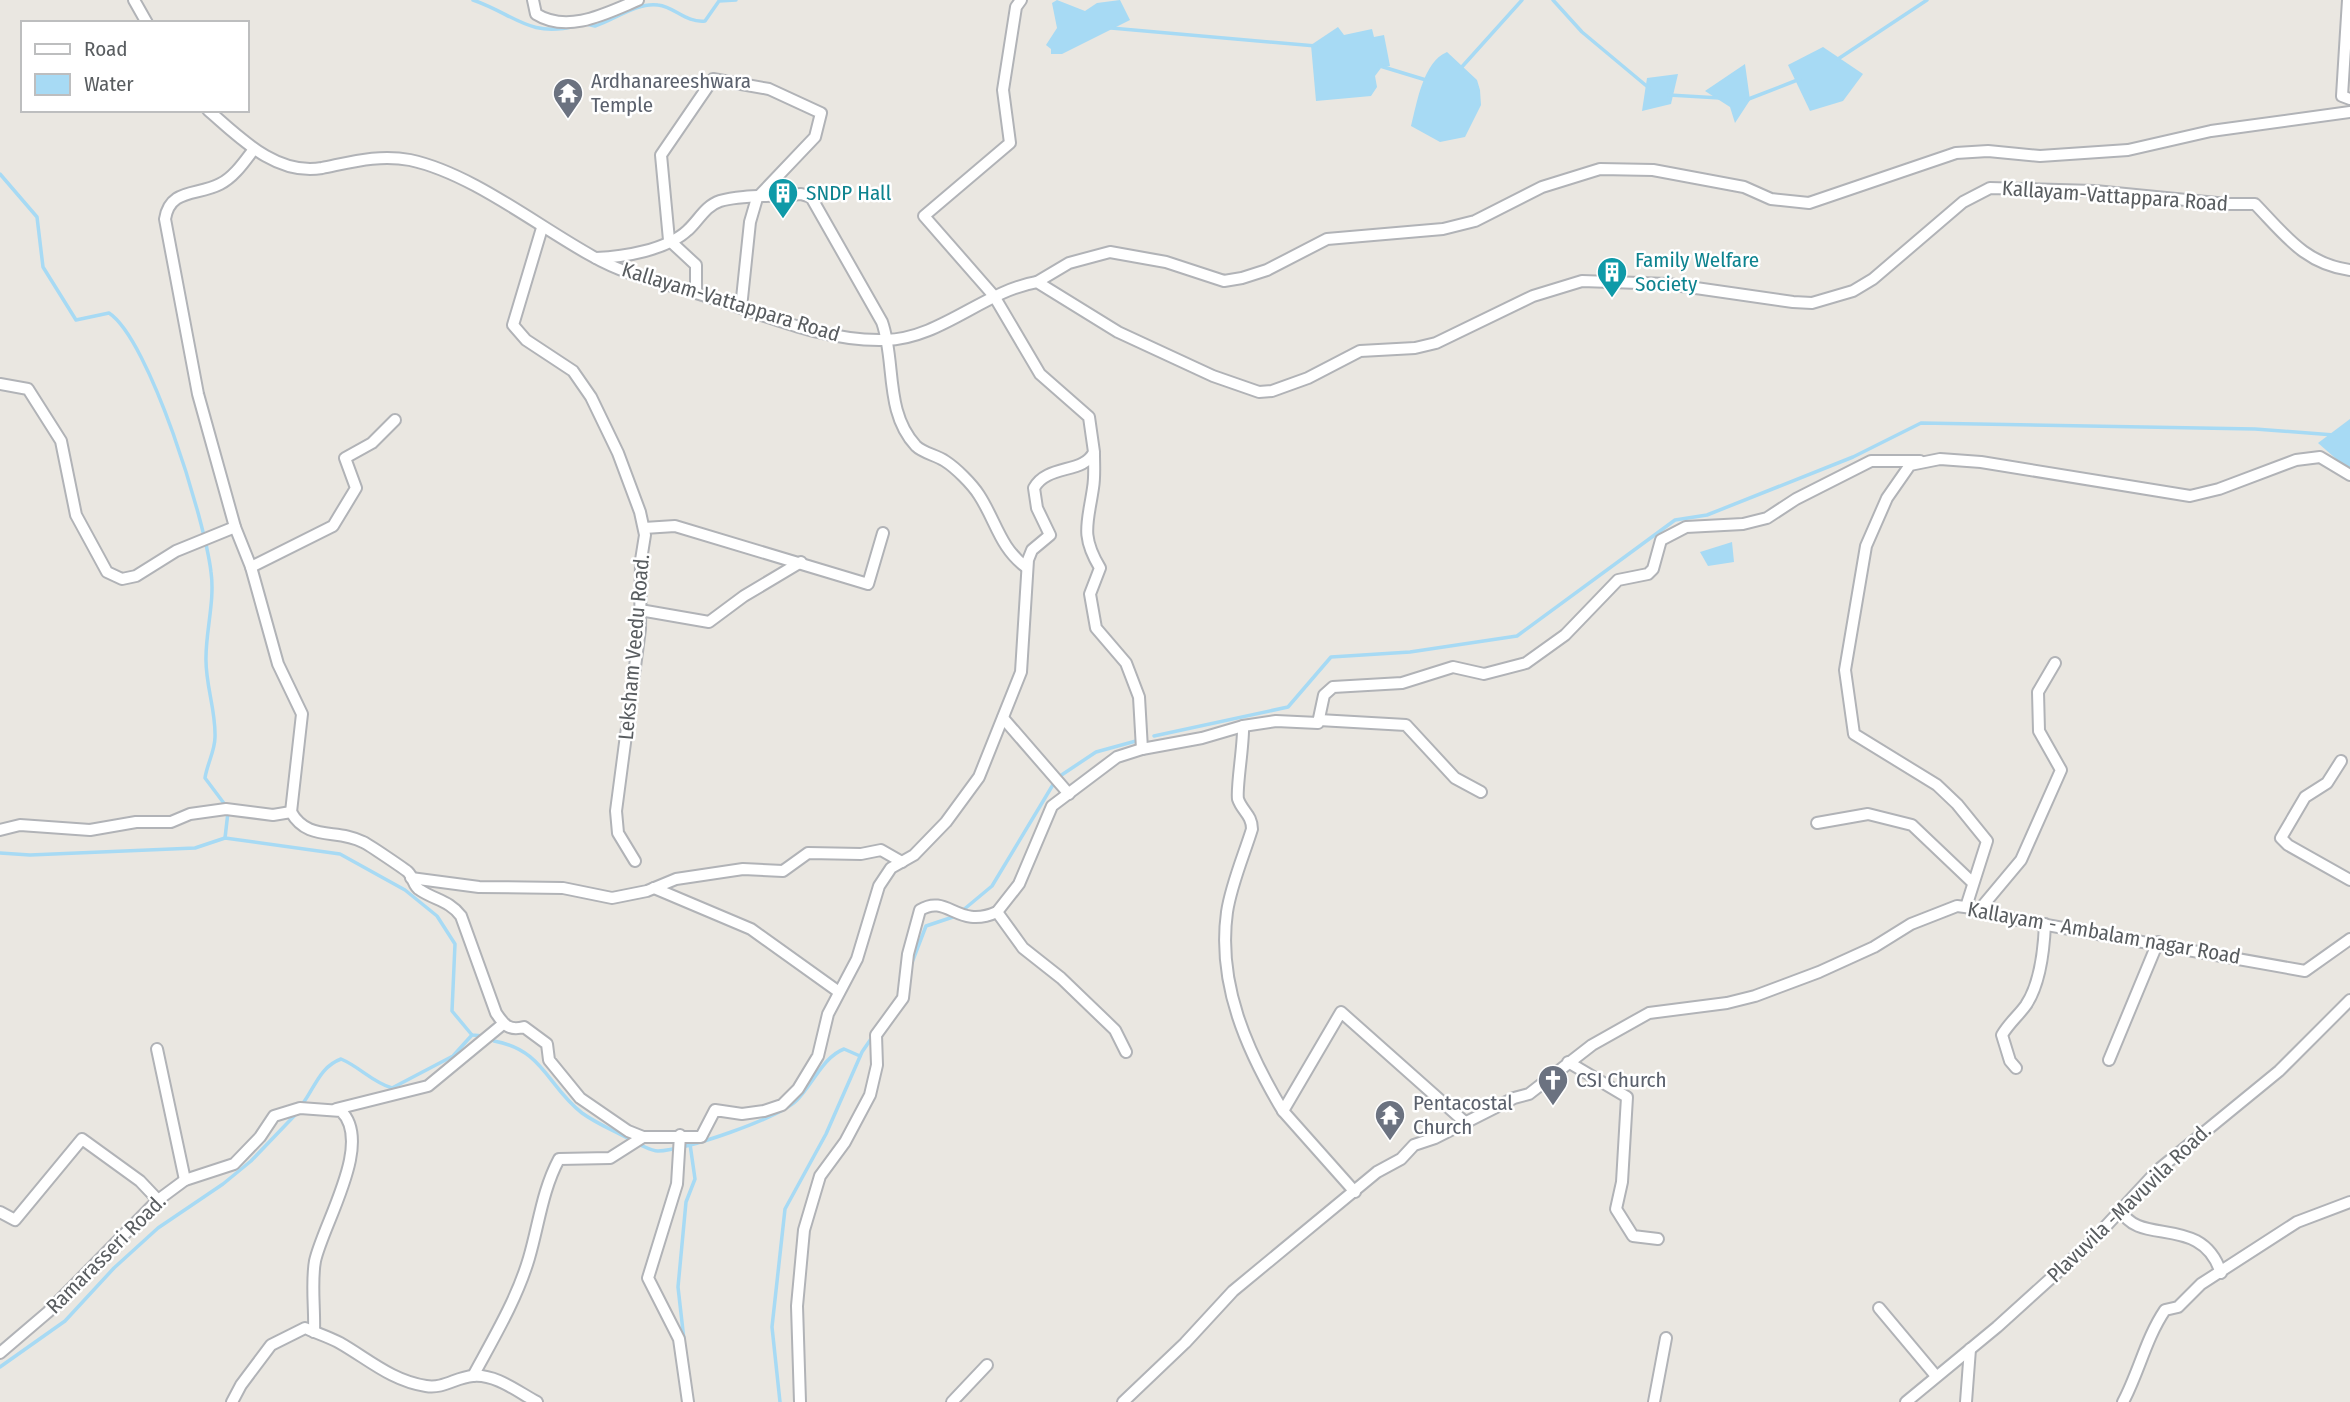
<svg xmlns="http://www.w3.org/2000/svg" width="2350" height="1402" font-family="'Fira Sans Condensed',sans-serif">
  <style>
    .water { fill: #a7daf4 }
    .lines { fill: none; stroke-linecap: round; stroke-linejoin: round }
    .stream { stroke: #a7daf4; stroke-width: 3.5 }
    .minor-casing { stroke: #b1b3b7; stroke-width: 14 }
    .minor { stroke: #fff; stroke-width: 10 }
    .labels { text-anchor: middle; stroke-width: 5; stroke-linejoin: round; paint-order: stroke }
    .worship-label { font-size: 21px; fill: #5b616d; stroke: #fff; text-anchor: start }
    .culture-label { font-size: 21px; fill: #0d838f; stroke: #fff; text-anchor: start }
    .street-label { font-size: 21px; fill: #595d60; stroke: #fff }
  </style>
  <rect width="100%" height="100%" fill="#eae7e1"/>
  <g class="water">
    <path d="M1057 0 1085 11 1097 3 1120 0 1130 20 1062 54H1051V49L1046 45 1057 28 1052 3Z"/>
    <path d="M1338 27 1344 35 1372 29 1374 37 1384 35 1390 66 1381 68 1375 76 1377 87 1371 96 1316 101 1311 45Z"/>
    <path d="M1823 47 1863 74 1843 101 1810 111 1788 65Z"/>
    <path d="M1447 52 1477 80 1480 90 1481 105 1465 137 1440 142 1411 126C1417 103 1423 62 1447 52Z"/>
    <path d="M1745 64 1750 100 1735 123 1730 107 1705 91Z"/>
    <path d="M1678 74 1671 104 1642 111 1647 78Z"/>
    <path d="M2350 419V471L2318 443Z"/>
    <path d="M1732 542 1734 562 1708 566 1700 552Z"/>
  </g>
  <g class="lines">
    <g class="stream">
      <path d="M473 0C514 14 529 38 575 26"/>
      <path d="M1553 0 1582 32 1649 88"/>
      <path d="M586 24 595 26C614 20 637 2 658 5 675 7 686 23 705 21L719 1 736 0"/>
      <path d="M1111 28 1316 46"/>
      <path d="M1838 59 1927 0"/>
      <path d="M1380 66 1426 80"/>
      <path d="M1460 69 1522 0"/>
      <path d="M1669 95 1720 98"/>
      <path d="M1746 100 1800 79"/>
      <path d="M0 174 37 217 43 267 76 320 109 313C150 340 205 521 211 572 215 600 206 630 206 657 205 684 216 710 215 737 215 751 207 764 205 778L226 806"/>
      <path d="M1154 736 1288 707 1331 657 1410 652 1517 636 1675 520 1707 515 1853 457 1921 423 2255 429 2334 435"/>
      <path d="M225 838 228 812"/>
      <path d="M0 853 30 855 195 848 225 838 340 854 405 890 437 916 455 944 452 1011 472 1035 484 1036"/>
      <path d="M962 911 992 886 1057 778 1096 752 1136 741"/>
      <path d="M911 965 926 926 956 916"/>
      <path d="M494 1041C544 1050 547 1086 582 1113 597 1124 615 1131 631 1140"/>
      <path d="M301 1106C314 1090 319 1067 341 1059 360 1067 372 1082 392 1088L453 1056 472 1035"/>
      <path d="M638 1144C644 1146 651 1151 658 1151 684 1151 779 1118 797 1100 813 1084 823 1057 844 1049L860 1056"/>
      <path d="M684 1340 678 1287 686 1202 695 1179 690 1144"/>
      <path d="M0 1367 65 1321 114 1268 158 1228 223 1184 251 1161 297 1113"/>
      <path d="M780 1402 772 1327 785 1209 826 1134 862 1052 873 1036"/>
    </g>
    <g class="minor-casing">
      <g id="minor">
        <path d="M134 0 147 23"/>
        <path d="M533 0 536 14C568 34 607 13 638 0"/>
        <path d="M2348 0 2342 96 2350 99"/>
        <path d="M208 110C239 137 276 176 322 168 352 162 379 154 410 160 471 173 536 225 592 256 625 275 659 282 696 293 756 311 821 342 885 340 940 339 984 291 1037 282L1118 332 1213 376 1259 392 1272 391 1308 378 1360 351 1415 348 1436 343 1533 296 1582 281 1668 284 1793 302 1812 303 1853 291 1873 279 1963 202 1990 188 2095 191 2227 204H2255C2285 235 2305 264 2350 270"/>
        <path d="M542 228 513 325 526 340 573 371 591 397 618 453 640 512 645 535 641 560 640 629 616 811 618 833 635 861"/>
        <path d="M596 258C624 257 667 250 688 230 699 220 705 206 720 201 742 194 777 197 801 194L811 197 882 322C896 361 884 412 916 446 923 453 936 455 945 461 956 468 972 484 979 495 996 521 1000 548 1026 567"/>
        <path d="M1037 282 1069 263 1110 252 1166 262 1224 281 1242 278 1267 270 1327 239 1443 229 1475 221 1542 187 1600 169 1653 170 1744 187 1771 199 1809 203 1956 153 1988 151 2040 156 2128 150 2211 131 2350 112"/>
        <path d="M696 293V265L669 240 661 155 713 79 769 89 821 113 815 137 757 198 750 222 741 308"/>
        <path d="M0 384 28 389 61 441 76 515 107 572 122 579 136 576 176 551 235 527 198 394 165 219C170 188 197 196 220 184 234 177 244 162 254 149"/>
        <path d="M1094 454C1094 465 1095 477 1093 488 1088 523 1080 535 1100 568L1090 594 1096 628 1126 663 1139 697 1142 749"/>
        <path d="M235 527 251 567 278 664 302 714 291 812"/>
        <path d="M644 528 675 526 868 584 883 533"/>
        <path d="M251 567 333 526 356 488 345 458 372 443 395 420"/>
        <path d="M640 610 709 622 744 596 801 562"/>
        <path d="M1003 718 1069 794"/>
        <path d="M1319 720 1406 725 1455 778 1481 792"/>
        <path d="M1243 726C1244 743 1236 788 1238 799 1242 811 1252 815 1252 829 1244 855 1231 885 1227 912 1217 984 1247 1051 1283 1111"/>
        <path d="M2341 761 2327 783 2305 797 2281 838 2288 845 2350 880"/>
        <path d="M291 812C308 842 337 828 363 842 368 844 406 870 408 872 414 878 413 886 420 890 435 900 450 901 461 916L496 1013C504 1025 509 1031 524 1027L547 1044 549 1060 580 1098 628 1131 643 1137H701L715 1110 742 1114 764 1111 782 1105 798 1089 818 1056 828 1014 857 959 879 886 891 868 914 855 946 822 979 777 1021 672 1028 560 1032 550 1050 535 1037 508 1034 488C1047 464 1084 474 1094 452L1089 417 1040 374 994 296 924 216 1010 143 1003 90 1016 7 1021 0"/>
        <path d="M1817 823 1868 814 1912 825 1973 883"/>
        <path d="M0 830 20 825 90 830 136 822H171L190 814 226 809 273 815 291 812"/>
        <path d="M411 878 479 887 563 888 612 898 647 891 676 879 743 869 783 871 808 853 861 854 881 850 902 862"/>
        <path d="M654 888 751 929 839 992"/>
        <path d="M1966 907 1987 841 1957 804 1937 785 1854 734 1845 670 1866 546 1887 498 1910 465 1940 459 1981 462 2190 496 2219 489 2296 460 2320 457 2350 475"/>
        <path d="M1980 909 2021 860 2061 770 2039 731 2038 692 2055 663"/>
        <path d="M997 912 1023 948 1061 978 1115 1030 1126 1052"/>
        <path d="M157 1049 185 1180"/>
        <path d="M2109 1060 2158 942"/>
        <path d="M1568 1062 1627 1097 1622 1182 1616 1209 1633 1236 1658 1239"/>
        <path d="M2016 1068 2010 1061 2002 1035C2009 1023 2019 1015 2026 1005 2040 984 2044 948 2045 924"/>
        <path d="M336 1109 428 1086 503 1024"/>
        <path d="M680 1135 677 1184 648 1278 679 1339 688 1402"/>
        <path d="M1355 1192 1283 1111 1341 1012 1467 1124"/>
        <path d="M2121 1210C2138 1247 2202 1213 2221 1273"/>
        <path d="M0 1212 15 1220 82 1139 140 1181 158 1200"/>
        <path d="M1879 1308 1936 1376"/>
        <path d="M0 1353 48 1312 158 1200 185 1180 234 1164 260 1137 274 1116 300 1108 341 1111C374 1143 323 1224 315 1261 311 1283 315 1309 314 1332"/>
        <path d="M473 1376C493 1339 517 1299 529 1258 539 1224 542 1191 559 1159L610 1158 643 1137"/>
        <path d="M232 1402 241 1385 271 1345 305 1328C316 1333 329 1337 340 1343 368 1359 392 1381 426 1386 444 1389 456 1377 473 1376 496 1374 518 1392 537 1402"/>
        <path d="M800 1402 797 1306 804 1230 820 1176 845 1142 870 1095 877 1065 876 1035 903 998 908 954 920 910C948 893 957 930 997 912L1019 884 1052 806 1117 757 1142 749 1202 738 1243 726 1276 721 1318 723 1324 695 1333 687 1402 683 1453 667 1484 674 1526 663 1565 635 1618 580 1648 574 1653 569 1661 540 1686 527 1743 524 1767 518 1796 499 1871 461H1920"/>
        <path d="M952 1402 987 1365"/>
        <path d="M1123 1402 1185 1343 1233 1291 1377 1172 1401 1159 1414 1145 1435 1138 1514 1098 1529 1094 1592 1045 1649 1013 1727 1003 1755 996 1819 972 1874 947 1911 924 1957 906 1980 909 2002 917 2305 971 2350 939"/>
        <path d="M1654 1402 1666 1338"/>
        <path d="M1906 1402 1997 1327 2091 1242 2158 1170 2279 1071 2350 1000"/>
        <path d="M1966 1402 1970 1349"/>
        <path d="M2123 1402C2139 1372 2146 1338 2165 1310L2178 1307 2201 1284 2297 1222 2350 1202"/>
      </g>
    </g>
    <use href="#minor" class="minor"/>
  </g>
  <defs>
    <g id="temple-pin" transform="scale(1.575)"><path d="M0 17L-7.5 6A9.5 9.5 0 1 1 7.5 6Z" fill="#6b7280" stroke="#fff"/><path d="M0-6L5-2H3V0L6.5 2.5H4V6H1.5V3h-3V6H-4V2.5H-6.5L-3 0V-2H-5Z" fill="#fff"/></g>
    <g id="building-pin" transform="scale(1.575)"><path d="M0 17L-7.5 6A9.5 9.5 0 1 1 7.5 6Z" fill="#0f9aa8" stroke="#fff"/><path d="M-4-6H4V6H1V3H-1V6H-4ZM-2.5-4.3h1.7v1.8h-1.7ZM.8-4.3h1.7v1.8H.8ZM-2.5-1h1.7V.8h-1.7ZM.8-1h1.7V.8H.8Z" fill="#fff"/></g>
    <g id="church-pin" transform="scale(1.575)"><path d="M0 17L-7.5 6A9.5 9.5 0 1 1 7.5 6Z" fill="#6b7280" stroke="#fff"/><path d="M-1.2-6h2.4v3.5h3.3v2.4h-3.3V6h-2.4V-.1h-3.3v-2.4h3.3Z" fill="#fff"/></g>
  </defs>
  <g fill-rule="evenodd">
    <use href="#temple-pin" x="568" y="93"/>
    <use href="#building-pin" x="783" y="193"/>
    <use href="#building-pin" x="1612" y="272"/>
    <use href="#church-pin" x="1553" y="1080"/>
    <use href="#temple-pin" x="1390" y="1115"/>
  </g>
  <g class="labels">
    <g class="worship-label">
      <text x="591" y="88">Ardhanareeshwara<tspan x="591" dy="24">Temple</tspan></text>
      <text x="1576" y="1087">CSI Church</text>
      <text x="1413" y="1110">Pentacostal<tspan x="1413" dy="24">Church</tspan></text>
    </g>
    <g class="culture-label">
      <text x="806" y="200">SNDP Hall</text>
      <text x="1635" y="267">Family Welfare<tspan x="1635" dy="24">Society</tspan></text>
    </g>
    <g class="street-label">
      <text transform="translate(2115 196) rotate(4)" y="7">Kallayam-Vattappara Road</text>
      <text transform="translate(731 302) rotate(17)" y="7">Kallayam-Vattappara Road</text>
      <text transform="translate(634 647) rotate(-85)" y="7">Leksham Veedu Road.</text>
      <text transform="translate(2104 933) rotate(10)" y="7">Kallayam - Ambalam nagar Road</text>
      <text transform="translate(2129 1203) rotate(-44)" y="7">Plavuvila -Mavuvila Road.</text>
      <text transform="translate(106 1254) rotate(-45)" y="7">Ramarasseri Road.</text>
    </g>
  </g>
  <rect x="21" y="21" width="228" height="91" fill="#ffffff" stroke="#bdbebf" stroke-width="2"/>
  <rect x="35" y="44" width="35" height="10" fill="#ffffff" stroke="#bdbebf" stroke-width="2"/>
  <text x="84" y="56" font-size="21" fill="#595d60">Road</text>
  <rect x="35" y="74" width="35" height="21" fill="#a7daf4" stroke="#bdbebf" stroke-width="2"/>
  <text x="84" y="91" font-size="21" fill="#595d60">Water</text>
</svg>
